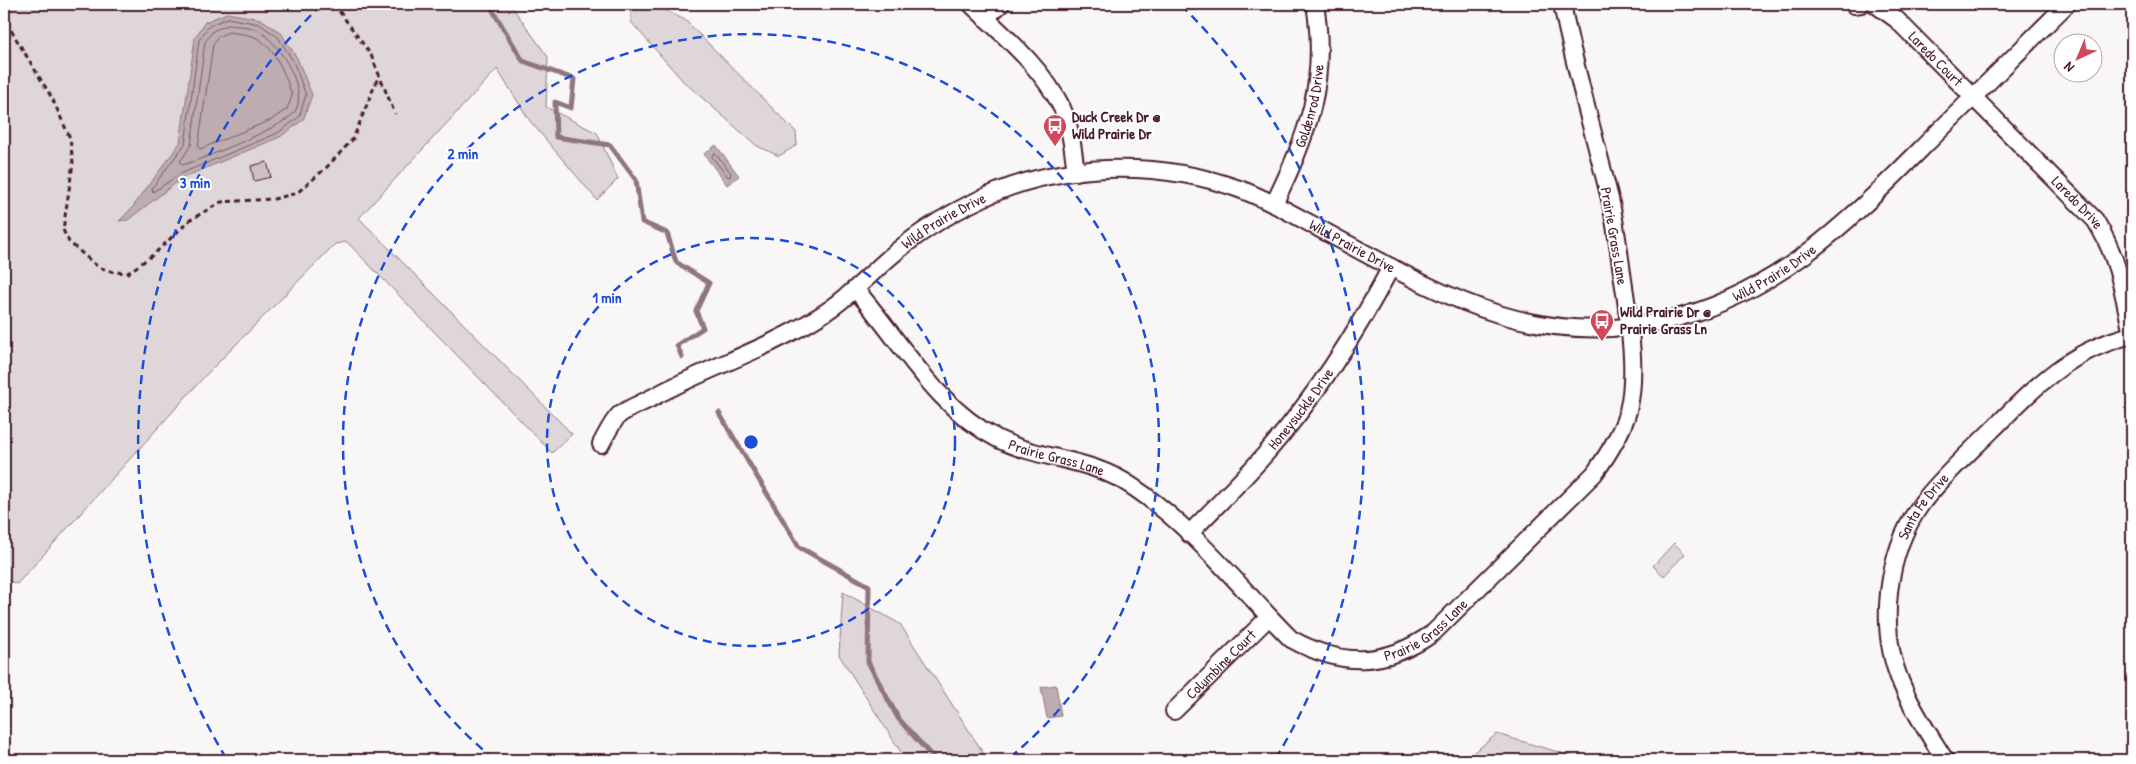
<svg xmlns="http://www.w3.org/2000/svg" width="2136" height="764" font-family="'Patrick Hand',sans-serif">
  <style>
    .green { fill: #ded6d9; stroke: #947a82 }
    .water { fill: #bdadb0; stroke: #8f747b }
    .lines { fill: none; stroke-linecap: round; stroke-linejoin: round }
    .shore { stroke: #785860; stroke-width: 1 }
    .stream { stroke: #8f747b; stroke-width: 5 }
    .building { fill: #cdc1c4; stroke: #4a1f2b }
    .street-casing { stroke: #4a1f2b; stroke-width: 20 }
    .path { stroke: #4a1f2b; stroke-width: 3; stroke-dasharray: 5 4; stroke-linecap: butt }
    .street { stroke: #fff; stroke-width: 16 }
    .ring { fill: none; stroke: #1d4ed8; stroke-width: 2.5; stroke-dasharray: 9 6 }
    .labels { text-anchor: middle; stroke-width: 4; stroke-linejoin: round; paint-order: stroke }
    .street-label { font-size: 15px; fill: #4a1f2b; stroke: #fff }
    .poi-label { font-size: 15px; font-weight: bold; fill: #4a1f2b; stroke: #fff; text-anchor: start }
    .centre { fill: #1d4ed8; stroke: #fff; stroke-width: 2.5 }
    .ring-label { font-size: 15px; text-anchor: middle; font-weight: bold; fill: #1d4ed8; stroke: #fff; stroke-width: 4; stroke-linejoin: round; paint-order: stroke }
  </style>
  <rect width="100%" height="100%" fill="#f8f6f7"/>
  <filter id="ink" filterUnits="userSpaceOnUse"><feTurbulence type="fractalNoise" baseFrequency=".02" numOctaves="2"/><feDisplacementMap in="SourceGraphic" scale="10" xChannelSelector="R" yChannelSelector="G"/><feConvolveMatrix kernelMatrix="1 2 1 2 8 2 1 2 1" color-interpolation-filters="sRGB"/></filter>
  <g filter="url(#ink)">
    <g class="green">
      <path d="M4 4H510L548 57 546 107 597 133 618 179 597 200 530 121 497 69 359 218 572 434 552 453 347 242 335 244 203 378 17 584 4 579Z"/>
      <path d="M631 4H652L685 20 796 132 797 145 779 156 757 146 683 81 631 22Z"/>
      <path d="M1674 543 1685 554 1664 576 1653 566Z"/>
      <path d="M843 592 900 624 988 760H906L839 655Z"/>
      <path d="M1497 734 1585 760H1464Z"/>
    </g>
    <g class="water">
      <path d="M227 13 261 19 281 33 297 58 312 95 303 120 280 137 182 178 128 220 119 221 132 208 180 143 195 38 205 22Z"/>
      <path d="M716 145 739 176 727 185 704 154Z"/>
      <path d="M1056 685 1061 716 1047 718 1041 687Z"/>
    </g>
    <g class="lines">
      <g class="shore">
        <path d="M228 18 259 24 278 37 293 61 306 95 299 117 278 133 180 174 153 192 152 188 185 144 199 40 209 26Z"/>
        <path d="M228 25C237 26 250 26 258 30 278 41 312 94 293 114 280 128 201 160 182 165L180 162 191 145 205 42 213 31Z"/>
        <path d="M229 32C236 33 245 34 252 36 274 43 286 76 292 96L287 109 271 120 200 149 198 147 213 45 218 37Z"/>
        <path d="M715 153 731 173 730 177 727 176 712 157Z"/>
      </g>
      <g class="stream">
        <path d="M489 4 523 61 574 79 571 108 555 102 556 137 610 145 636 180 642 222 667 233 676 262 709 283 696 311 703 328 677 345 682 357"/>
        <path d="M719 413 799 547 869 586 868 662 898 718 935 760"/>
      </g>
    </g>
    <path class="building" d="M267 162 271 177 254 181 251 166Z"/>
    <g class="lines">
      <g class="street-casing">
        <g id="street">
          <path d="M971 4C1003 35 1042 67 1062 108 1071 128 1073 150 1076 172"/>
          <path id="s1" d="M1875 4 1896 19 2095 220C2119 258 2123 292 2132 335"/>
          <path d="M1854 5 1861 4"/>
          <path d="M985 18 1001 4"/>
          <path id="s2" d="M1274 204C1308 133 1328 83 1315 4"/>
          <path id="s3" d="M856 290C902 342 935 407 998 439 1043 461 1089 457 1133 487 1192 526 1241 589 1291 639 1342 667 1385 667 1433 633L1594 474C1607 456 1622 433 1628 411 1637 374 1630 330 1625 293 1620 262 1617 230 1610 199 1594 134 1575 70 1562 4"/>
          <path id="s4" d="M601 444C606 435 612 422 619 415 630 407 645 402 657 395 710 367 767 349 818 317 846 300 866 278 890 257 922 229 960 207 999 191 1075 161 1166 162 1242 190 1274 202 1303 220 1333 236 1444 296 1532 349 1664 321 1777 296 1849 221 1928 142 1974 96 2021 50 2067 4"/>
          <path id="s5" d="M1189 534C1215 507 1243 480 1268 451 1316 396 1357 332 1391 267"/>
          <path id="s6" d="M1174 711 1269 617"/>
          <path id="s7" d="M1945 760C1930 736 1913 711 1902 685 1877 628 1886 553 1922 503 1943 476 1969 453 1993 429 2037 385 2070 350 2132 335"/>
        </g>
      </g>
      <g class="path">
        <path d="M6 4 9 27 52 98 70 138 73 163 63 230 69 242 98 267 114 272 128 273 154 254 190 220 221 202 274 199 297 193 327 167 353 139 379 75"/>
        <path d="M334 4 371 55 395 114"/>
      </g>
      <use href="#street" class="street"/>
    </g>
  </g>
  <g class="ring">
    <circle cx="751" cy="442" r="204"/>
    <path d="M494 759A408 408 0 1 1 1008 759"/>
    <path d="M226 758A613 613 0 0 1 321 5M1181 5A613 613 0 0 1 1276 758"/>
  </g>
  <defs>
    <g id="bus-pin" transform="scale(1.25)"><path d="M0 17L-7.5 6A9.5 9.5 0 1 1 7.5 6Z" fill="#d1495b" stroke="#fff"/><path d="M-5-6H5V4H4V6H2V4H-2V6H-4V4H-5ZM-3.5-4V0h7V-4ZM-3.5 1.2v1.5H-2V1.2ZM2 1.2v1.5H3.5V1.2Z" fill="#fff"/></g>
  </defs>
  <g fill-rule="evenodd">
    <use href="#bus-pin" x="1055" y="126"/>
    <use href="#bus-pin" x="1602" y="321"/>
  </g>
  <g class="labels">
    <g class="street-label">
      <text dy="5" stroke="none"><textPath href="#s1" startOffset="82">Laredo Court</textPath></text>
      <text dy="5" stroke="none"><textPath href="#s2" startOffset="105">Goldenrod Drive</textPath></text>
      <text dy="5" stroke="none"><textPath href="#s1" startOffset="284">Laredo Drive</textPath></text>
      <text dy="5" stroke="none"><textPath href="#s4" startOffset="415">Wild Prairie Drive</textPath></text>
      <text transform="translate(1614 236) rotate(80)" y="5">Prairie Grass Lane</text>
      <text dy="5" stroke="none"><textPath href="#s4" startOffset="850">Wild Prairie Drive</textPath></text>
      <text dy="5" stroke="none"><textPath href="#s4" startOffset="1300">Wild Prairie Drive</textPath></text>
      <text dy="5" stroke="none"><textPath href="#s5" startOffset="168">Honeysuckle Drive</textPath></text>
      <text dy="5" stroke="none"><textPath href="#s3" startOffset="269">Prairie Grass Lane</textPath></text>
      <text dy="5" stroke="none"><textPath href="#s7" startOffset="275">Santa Fe Drive</textPath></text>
      <text dy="5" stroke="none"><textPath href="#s3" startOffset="718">Prairie Grass Lane</textPath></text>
      <text dy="5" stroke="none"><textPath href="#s6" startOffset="66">Columbine Court</textPath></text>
    </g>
    <g class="poi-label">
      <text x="1072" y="122">Duck Creek Dr @<tspan x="1072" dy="17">Wild Prairie Dr</tspan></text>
      <text x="1620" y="317">Wild Prairie Dr @<tspan x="1620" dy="17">Prairie Grass Ln</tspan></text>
    </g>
  </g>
  <circle cx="751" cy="442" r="8" class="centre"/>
  <g class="ring-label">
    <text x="463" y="159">2 min</text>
    <text x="195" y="188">3 min</text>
    <text x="607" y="303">1 min</text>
  </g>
  <rect width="2136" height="764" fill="none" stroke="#fff" stroke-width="20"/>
  <rect x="10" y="10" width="2116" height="744" fill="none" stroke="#4a1f2b" stroke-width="2" filter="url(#ink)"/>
  <g transform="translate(2078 58) rotate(224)"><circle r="24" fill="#ffffff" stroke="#b7a5aa"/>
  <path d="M0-4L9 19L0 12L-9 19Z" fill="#d1495b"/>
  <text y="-8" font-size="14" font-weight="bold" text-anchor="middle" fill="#4a1f2b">N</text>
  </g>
</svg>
